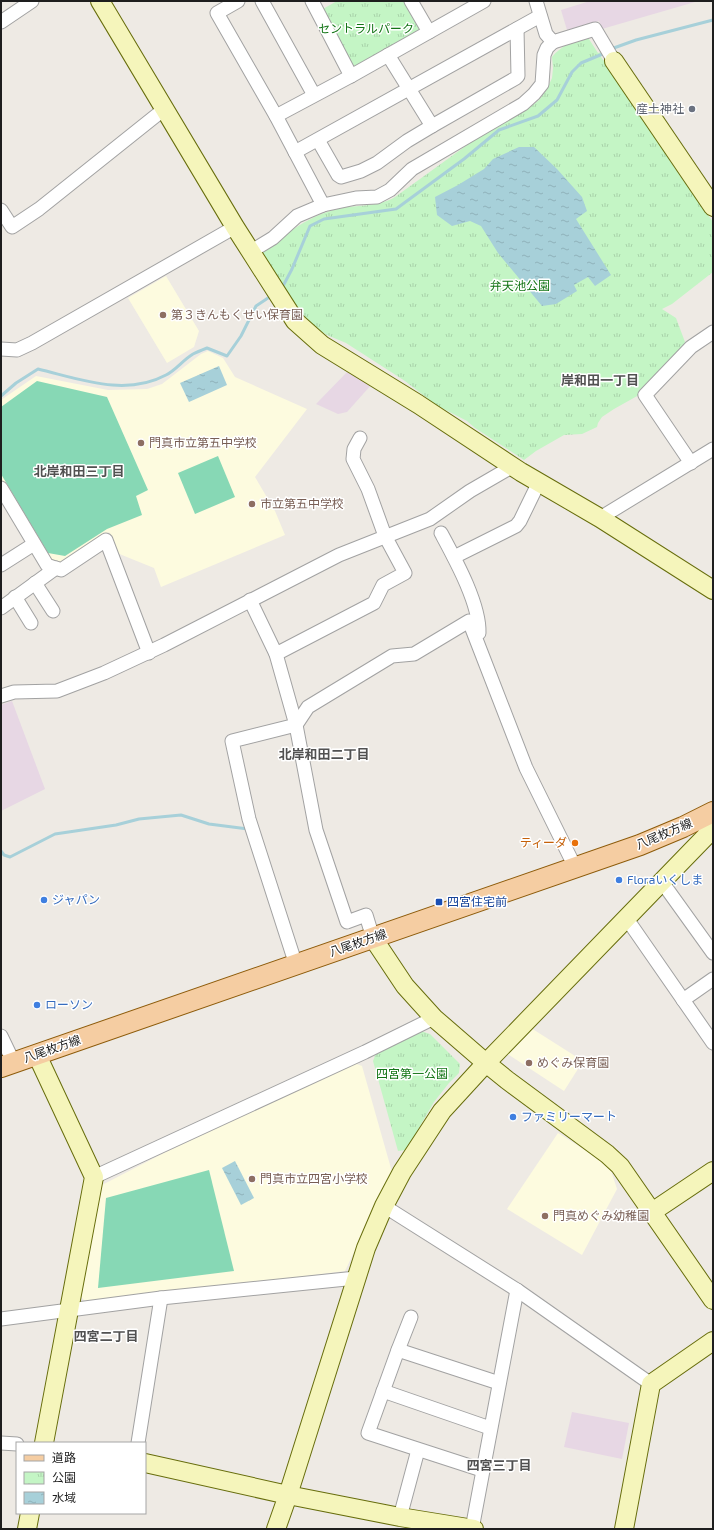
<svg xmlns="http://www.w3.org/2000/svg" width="714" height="1530" font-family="'Exo 2','Noto Sans JP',sans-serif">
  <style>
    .industrial { fill: #e7d7e4 }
    .education { fill: #fdfbdf }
    .park { fill: url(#park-tufts) }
    .pitch { fill: #87d8b5 }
    .water { fill: url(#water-ripples) }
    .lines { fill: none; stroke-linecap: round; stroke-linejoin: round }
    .stream { stroke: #a7d0d9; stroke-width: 3 }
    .street-casing { stroke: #a2a2a2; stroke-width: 15 }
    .secondary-casing { stroke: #676d0c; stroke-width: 20 }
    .primary-casing { stroke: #8d5b0a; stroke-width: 22 }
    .street { stroke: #fff; stroke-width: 13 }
    .secondary { stroke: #f5f5bb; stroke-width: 18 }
    .primary { stroke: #f5cda2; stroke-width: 20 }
    .worship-dot { fill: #6b7280; stroke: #fff; stroke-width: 1.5 }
    .education-dot { fill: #8d6e63; stroke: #fff; stroke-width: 1.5 }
    .food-dot { fill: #e8710a; stroke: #fff; stroke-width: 1.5 }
    .shop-dot { fill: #3f7fe0; stroke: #fff; stroke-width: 1.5 }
    .transit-dot { fill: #1a4fb4; stroke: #fff; stroke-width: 1.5 }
    .labels { text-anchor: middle; stroke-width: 3; stroke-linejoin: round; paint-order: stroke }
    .park-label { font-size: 12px; fill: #137516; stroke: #fff }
    .worship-label { font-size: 12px; fill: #5b616d; stroke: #fff; text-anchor: end }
    .education-label { font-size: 12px; fill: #785e54; stroke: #fff; text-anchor: start }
    .street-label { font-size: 12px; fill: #1e1e1e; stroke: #fff }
    .food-label { font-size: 12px; fill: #c56008; stroke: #fff; text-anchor: end }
    .shop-label { font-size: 12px; fill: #366cbe; stroke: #fff; text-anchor: start }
    .transit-label { font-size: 12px; fill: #164399; stroke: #fff; text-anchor: start }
    .neighbourhood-label { font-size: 13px; font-weight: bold; fill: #515151; stroke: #fff }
  </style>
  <defs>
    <pattern id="park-tufts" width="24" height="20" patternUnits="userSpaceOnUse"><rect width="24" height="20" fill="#c4f5c5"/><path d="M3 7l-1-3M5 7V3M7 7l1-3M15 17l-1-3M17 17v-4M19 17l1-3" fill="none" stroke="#a8d2a9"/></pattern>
    <pattern id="water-ripples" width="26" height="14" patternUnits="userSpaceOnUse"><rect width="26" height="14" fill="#a7d0d9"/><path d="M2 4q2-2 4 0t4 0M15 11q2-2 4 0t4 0" fill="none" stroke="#8fb2ba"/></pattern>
  </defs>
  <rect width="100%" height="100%" fill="#eeeae4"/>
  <g class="industrial">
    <path d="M590 1H695V2L602 29 599 21 567 30 561 10Z"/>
    <path d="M350 369 372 384 347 412 338 414 316 404Z"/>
    <path d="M12 701 45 789 1 811V705Z"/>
    <path d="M572 1412 629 1423 622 1459 564 1447Z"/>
  </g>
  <g class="education">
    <path d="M166 276 199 331 194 347 167 363 128 298Z"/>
    <path d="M208 351 223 358 235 377 307 409 255 477 275 511 285 535 161 587 154 568 117 553 109 532 63 563 50 561 1 479V400L36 376 108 390 147 389 162 384 201 354Z"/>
    <path d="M531 1028 583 1061 564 1091 506 1053Z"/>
    <path d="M354 1063 362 1066 392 1172 345 1271 88 1304 79 1295 102 1185 164 1153Z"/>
    <path d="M558 1133 609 1165 617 1189 582 1255 507 1209Z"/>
  </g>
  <g class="park">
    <path d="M337 1H406L420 27 418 32 356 67 353 66 321 10Z"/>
    <path d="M587 36 598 53 632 42 599 54 644 118 674 167 713 222V272L672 304 662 309 676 318 685 342 682 349 639 395 614 409 602 417 598 423 597 427 582 434 564 435 536 451 524 460 475 428 467 421 436 405 405 381 346 343 327 335 300 317 259 252C283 237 305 218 333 210 353 204 377 208 395 197L485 132 530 107 539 100 547 89 552 78 553 68 552 57C561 46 574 40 587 36Z"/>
    <path d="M421 1031 430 1034 460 1064 459 1073 449 1083 434 1102 406 1150 398 1151 373 1061 376 1053Z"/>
  </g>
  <g class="pitch">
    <path d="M37 381 107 397 148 490 136 496 142 515 107 529 65 556 48 553 1 474V407Z"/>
    <path d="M218 456 235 497 195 514 178 473Z"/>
    <path d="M209 1170 234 1271 98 1288 106 1198Z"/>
  </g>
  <g class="water">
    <path d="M519 147H534L557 169 582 197 587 211 576 219 611 275 595 286 588 277 574 285 577 291 556 304 542 306 498 253 481 226 470 221 452 226 437 215 435 197 458 185 484 169 493 159Z"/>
    <path d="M219 366 227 385 189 402 180 383Z"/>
    <path d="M235 1161 254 1198 241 1205 222 1168Z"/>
  </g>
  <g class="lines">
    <g class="stream">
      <path d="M611 49 636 40 713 20"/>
      <path d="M282 288 292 269 310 226 324 219 396 209 464 159 499 130 538 116 557 100 572 72 581 63 605 53"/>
      <path d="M1 396 16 383 38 369C80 379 125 397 166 375 176 370 183 360 193 354 197 352 202 350 207 348L227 356 241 336 256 306 268 298"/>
      <path d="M1 851 4 855 10 857 55 834 116 825 139 819 181 815 209 824 248 829"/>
    </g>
    <g class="street-casing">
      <g id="street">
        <path d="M238 1 217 13 276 116 323 205 297 216 273 238 250 252"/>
        <path d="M262 1 314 95"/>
        <path d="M312 1 351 76"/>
        <path d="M411 1 429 32"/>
        <path d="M536 1 546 34 553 42 595 29 614 61"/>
        <path d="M1 22 32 1"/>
        <path d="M388 55 432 126"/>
        <path d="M276 116 351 76 484 1"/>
        <path d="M318 140 338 175 341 177 361 171 377 163 407 141 432 126 516 78 518 76 517 29"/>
        <path d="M295 152 540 16"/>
        <path d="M323 205 356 198 377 197 390 190 412 169 523 104 534 94 542 84 544 55 547 48 553 42"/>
        <path d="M1 210 12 227 39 209 163 110"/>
        <path d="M1 349 17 350 32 343 235 227"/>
        <path d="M691 463 645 395 691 347 713 332"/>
        <path d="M1 488 47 565 61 570 106 540 149 653"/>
        <path d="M600 518 713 449"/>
        <path d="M441 533C455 559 480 604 479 633"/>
        <path d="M454 557 516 526 520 521 539 482"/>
        <path d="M1 565 34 544"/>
        <path d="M35 583 53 611"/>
        <path d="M15 597 31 623"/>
        <path d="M250 600 276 654 296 725 316 830 347 922 366 915 373 938"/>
        <path d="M1 608 56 568"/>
        <path d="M276 654 374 603 383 585 405 573 385 536 368 489 353 459 354 449 360 438"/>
        <path d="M1 696 14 692 57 691 104 673 164 645 339 555 430 519 470 491 513 466"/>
        <path d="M662 882 713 953"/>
        <path d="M627 919 713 1043"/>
        <path d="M296 965 249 819 232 741 296 725 308 707 392 656 414 654 469 621 526 768 575 867"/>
        <path d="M683 1000 713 979"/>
        <path d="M1 1036 14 1063"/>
        <path d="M94 1177 365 1052 434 1018"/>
        <path d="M384 1206 517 1290 651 1384"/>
        <path d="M1 1319 161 1298 356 1278"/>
        <path d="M398 1350 411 1317"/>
        <path d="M383 1391 490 1428"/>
        <path d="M1 1443 17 1444"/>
        <path d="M138 1443 161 1298"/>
        <path d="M482 1470 368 1433 398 1350 499 1383"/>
        <path d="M400 1517 418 1450"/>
        <path d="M472 1529 517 1290"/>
      </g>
    </g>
    <g class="secondary-casing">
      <g id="secondary">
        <path d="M100 1 235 227 295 321 322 345 418 404 521 472 600 518 713 590"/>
        <path d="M614 61 713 207"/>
        <path d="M373 938 405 986 434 1018 486 1063 708 834 706 815"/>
        <path d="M37 1055 94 1177 44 1443"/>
        <path d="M652 1212 713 1171"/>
        <path d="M145 1463 288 1495 400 1517 474 1529"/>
        <path d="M27 1529 30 1513"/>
        <path d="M276 1529 288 1495 366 1248 384 1206 402 1172 442 1111 486 1063 507 1080 607 1154 620 1166 713 1300"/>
        <path d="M624 1529 651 1384 713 1341"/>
      </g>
    </g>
    <g class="primary-casing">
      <path id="primary" d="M1 1067 640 845 683 827 713 812"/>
    </g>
    <use href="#street" class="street"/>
    <use href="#secondary" class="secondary"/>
    <use href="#primary" class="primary"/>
  </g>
  <circle class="worship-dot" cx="692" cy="109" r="4"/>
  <g class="education-dot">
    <circle cx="163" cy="315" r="4"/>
    <circle cx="141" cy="443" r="4"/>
    <circle cx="252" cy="504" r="4"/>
    <circle cx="529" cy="1063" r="4"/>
    <circle cx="252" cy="1179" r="4"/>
    <circle cx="545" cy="1216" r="4"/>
  </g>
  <circle class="food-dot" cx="575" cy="843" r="4"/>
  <g class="shop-dot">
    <circle cx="619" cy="880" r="4"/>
    <circle cx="44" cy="900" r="4"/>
    <circle cx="37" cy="1005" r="4"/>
    <circle cx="513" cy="1117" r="4"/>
  </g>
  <rect class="transit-dot" x="435" y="898" width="8" height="8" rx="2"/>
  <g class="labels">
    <g class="park-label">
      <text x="366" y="33">セントラルパーク</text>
      <text x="520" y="290">弁天池公園</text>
      <text x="412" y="1078">四宮第一公園</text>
    </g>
    <g class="worship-label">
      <text x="684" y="113">産土神社</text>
    </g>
    <g class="education-label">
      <text x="171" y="319">第３きんもくせい保育園</text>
      <text x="149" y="447">門真市立第五中学校</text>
      <text x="260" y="508">市立第五中学校</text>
      <text x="537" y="1067">めぐみ保育園</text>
      <text x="260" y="1183">門真市立四宮小学校</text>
      <text x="553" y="1220">門真めぐみ幼稚園</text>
    </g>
    <g class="street-label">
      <text transform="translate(664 834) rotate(-23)" y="4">八尾枚方線</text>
      <text transform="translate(358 943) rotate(-19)" y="4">八尾枚方線</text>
      <text transform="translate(52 1049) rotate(-19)" y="4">八尾枚方線</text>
    </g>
    <g class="food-label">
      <text x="567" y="847">ティーダ</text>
    </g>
    <g class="shop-label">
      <text x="627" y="884">Floraいくしま</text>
      <text x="52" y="904">ジャパン</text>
      <text x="45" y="1009">ローソン</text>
      <text x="521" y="1121">ファミリーマート</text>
    </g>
    <g class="transit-label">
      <text x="447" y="906">四宮住宅前</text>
    </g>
    <g class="neighbourhood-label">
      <text x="600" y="385">岸和田一丁目</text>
      <text x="79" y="476">北岸和田三丁目</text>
      <text x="324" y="759">北岸和田二丁目</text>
      <text x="106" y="1341">四宮二丁目</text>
      <text x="499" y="1470">四宮三丁目</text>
    </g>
  </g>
  <rect width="714" height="1530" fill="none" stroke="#1e1e1e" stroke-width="4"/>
  <rect x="16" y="1442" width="130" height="72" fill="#ffffff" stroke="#a5a5a5"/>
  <rect x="24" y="1455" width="20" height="6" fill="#f5cda2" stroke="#a5a5a5"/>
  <text x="52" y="1462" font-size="12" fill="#1e1e1e">道路</text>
  <rect x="24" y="1472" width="20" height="12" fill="url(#park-tufts)" stroke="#a5a5a5"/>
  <text x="52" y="1482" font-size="12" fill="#1e1e1e">公園</text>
  <rect x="24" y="1492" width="20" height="12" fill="url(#water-ripples)" stroke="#a5a5a5"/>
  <text x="52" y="1502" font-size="12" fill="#1e1e1e">水域</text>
</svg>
